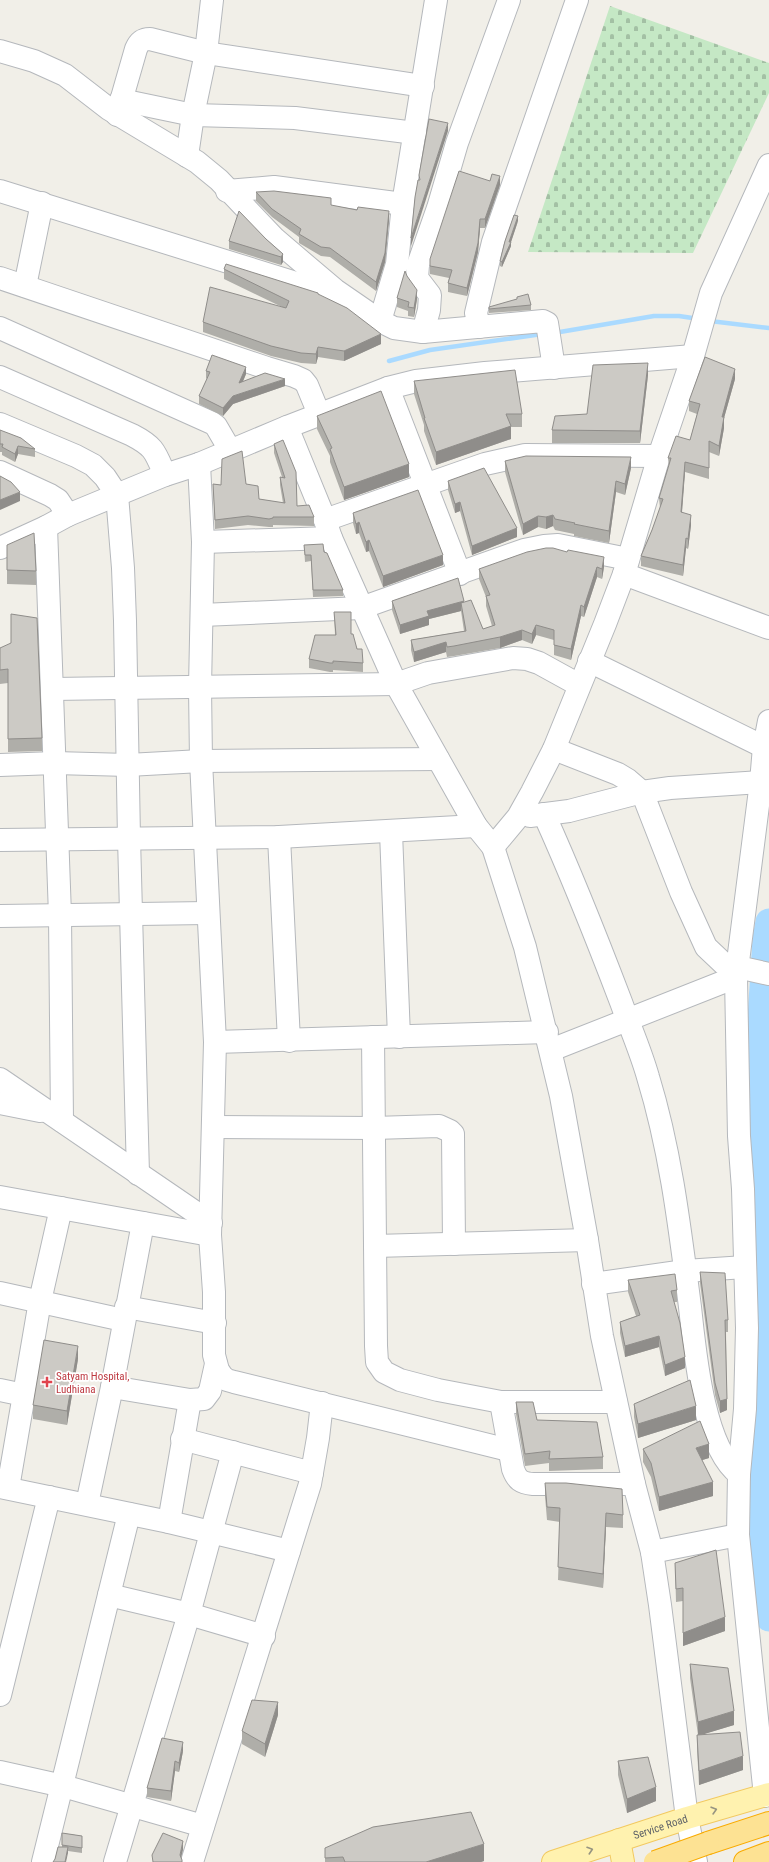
<svg xmlns="http://www.w3.org/2000/svg" width="769" height="1862" font-family="'Roboto Condensed',sans-serif">
  <style>
    .cemetery { fill: url(#cemetery-stones) }
    .lines { fill: none; stroke-linecap: round; stroke-linejoin: round }
    .stream { stroke: #aadaff; stroke-width: 4.5 }
    .river { stroke: #aadaff; stroke-width: 27 }
    .minor-casing { stroke: #b5b8bc; stroke-width: 24 }
    .major-casing { stroke: #f2c960; stroke-width: 24 }
    .highway-casing { stroke: #f9ab00; stroke-width: 24 }
    .minor { stroke: #fff; stroke-width: 22 }
    .major { stroke: #fff2af; stroke-width: 22 }
    .highway { stroke: #fde293; stroke-width: 22 }
    .highway-bridge-casing { stroke: #f9ab00; stroke-width: 24; stroke-linecap: butt }
    .highway-bridge { stroke: #fde293; stroke-width: 22 }
    .wall { fill: #afaea9 }
    .shaded-wall { fill: #8f8d8a }
    .building { fill: #cccac5; stroke: #8f8d8a }
    .oneway { stroke: #979581 }
    .health-dot { fill: #e0444e; stroke: #fff; stroke-width: 1.5 }
    .labels { text-anchor: middle; stroke-width: 3.5; stroke-linejoin: round; paint-order: stroke }
    .health-label { font-size: 11px; fill: #be3a42; stroke: #fff; text-anchor: start }
    .street-label { font-size: 11px; fill: #5f6368; stroke: #fff }
  </style>
  <defs>
    <pattern id="cemetery-stones" width="16" height="16" patternUnits="userSpaceOnUse"><rect width="16" height="16" fill="#c5e8c5"/><path d="M2 7V4a2 2 0 0 1 4 0v3zM10 15v-3a2 2 0 0 1 4 0v3z" fill="#a3c0a4"/></pattern>
  </defs>
  <rect width="100%" height="100%" fill="#f1efe8"/>
  <path class="cemetery" d="M610 6 769 63V93L693 253 528 252Z"/>
  <g class="lines">
    <g class="stream">
      <path d="M710 321 769 328"/>
      <path d="M554 333 654 316H679L699 319"/>
      <path d="M389 361 430 350 542 334"/>
    </g>
    <path class="river" d="M769 922 766 938 761 1018 762 1496 763 1565 769 1618"/>
    <g class="minor-casing">
      <g id="minor">
        <path d="M0 51 34 61 65 75 109 109 197 162 219 180 275 239 335 290 380 321 394 328 423 332 543 321 547 323 554 368"/>
        <path d="M121 100 193 115 295 118 415 133"/>
        <path d="M117 115 136 49C139 42 142 39 150 39L206 53 423 86"/>
        <path d="M187 156 193 115 206 53 212 0"/>
        <path d="M0 191 299 284 334 294"/>
        <path d="M227 191 274 187 403 204"/>
        <path d="M0 278 267 368 294 376 303 380 307 385 319 414"/>
        <path d="M25 286 42 203"/>
        <path d="M380 321 397 264 403 204 436 0"/>
        <path d="M479 327 476 313 493 242 577 0"/>
        <path d="M0 328 212 423 216 426 230 450"/>
        <path d="M423 332 429 310 430 295 417 278 418 265 438 208 457 143 509 0"/>
        <path d="M0 377 132 435C155 447 155 452 165 475"/>
        <path d="M388 388 460 574"/>
        <path d="M0 424 76 456 93 465 105 477 117 495 123 568 125 621 129 838 138 1174"/>
        <path d="M287 427 325 520 331 538 396 684 476 826 493 847 525 947 561 1096 587 1240 602 1336 634 1484 652 1552 660 1605 687 1818 696 1862"/>
        <path d="M199 464 203 542 200 687 201 761 215 1042 210 1235 214 1292V1355L218 1370 222 1376 227 1380 234 1382 509 1450"/>
        <path d="M0 472 50 495 58 500 68 515"/>
        <path d="M325 520 485 464 525 455 659 456"/>
        <path d="M46 527 60 915 62 1121"/>
        <path d="M203 542 331 538"/>
        <path d="M0 548 46 527 68 515 165 475 199 464 287 427 388 388 416 381 485 373 693 356"/>
        <path d="M624 574 769 628"/>
        <path d="M202 615 361 608 524 550 544 546 558 545 628 559"/>
        <path d="M589 661 764 747"/>
        <path d="M53 689 396 684 428 673 513 658 527 659 539 663 579 685"/>
        <path d="M554 749 618 774 628 780 642 792 681 892 706 947 724 964 769 974"/>
        <path d="M0 765 55 763 128 765 201 761 438 759"/>
        <path d="M544 814C572 876 597 939 621 1002 630 1027 641 1052 648 1077 671 1152 680 1230 690 1307 695 1352 703 1447 739 1474"/>
        <path d="M530 816 569 811 642 792 670 788 761 782"/>
        <path d="M391 832 399 1037"/>
        <path d="M279 837 289 1041"/>
        <path d="M0 840 279 837 476 826"/>
        <path d="M493 847 518 817 532 792 554 749 605 624 624 574 659 456 693 356 711 293 769 165"/>
        <path d="M0 916 207 913"/>
        <path d="M373 1037 376 1346 377 1362 384 1372 400 1380 438 1390 501 1402H616"/>
        <path d="M215 1042 547 1032"/>
        <path d="M551 1050 736 977"/>
        <path d="M0 1079 211 1223"/>
        <path d="M0 1103 40 1111"/>
        <path d="M214 1127 374 1128 439 1126 450 1131 453 1134 454 1244"/>
        <path d="M0 1197 210 1235"/>
        <path d="M375 1246 587 1240"/>
        <path d="M593 1284 685 1271 745 1267"/>
        <path d="M0 1293 123 1320"/>
        <path d="M126 1307 215 1323"/>
        <path d="M112 1387 143 1223"/>
        <path d="M0 1390 24 1395"/>
        <path d="M501 1402 513 1469C517 1480 521 1483 533 1484H634"/>
        <path d="M182 1439 312 1473"/>
        <path d="M0 1487 169 1522 289 1551"/>
        <path d="M8 1488 40 1301 61 1208"/>
        <path d="M87 1504 112 1387 190 1400 204 1399 210 1391 216 1364"/>
        <path d="M169 1522 190 1400"/>
        <path d="M652 1552 738 1535"/>
        <path d="M109 1595 189 1614 264 1636"/>
        <path d="M0 1695 49 1497"/>
        <path d="M0 1772 63 1786 203 1826"/>
        <path d="M765 1796 738 1535 739 1474 745 1409 747 1328 743 1189 739 1136 736 977 761 782 764 747 769 721"/>
        <path d="M43 1862 129 1514"/>
        <path d="M115 1862 189 1614 233 1452"/>
        <path d="M192 1862 310 1484 318 1438 322 1403"/>
      </g>
    </g>
    <g class="major-casing">
      <g id="major">
        <path d="M619 1840 623 1862"/>
        <path id="s1" d="M553 1862 687 1818 769 1794"/>
      </g>
    </g>
    <g class="highway-casing">
      <g id="highway">
        <path d="M708 1843 769 1823"/>
        <path d="M745 1862 769 1853"/>
      </g>
    </g>
    <use href="#minor" class="minor"/>
    <use href="#major" class="major"/>
    <use href="#highway" class="highway"/>
    <g class="highway-bridge-casing">
      <path id="highway-bridge" d="M655 1862 708 1843"/>
    </g>
    <use href="#highway-bridge" class="highway-bridge"/>
  </g>
  <g class="wall">
    <path d="M500 185 485 228H480L478 252 467 296 448 292V283L449 278 430 274V266Z"/>
    <path d="M256 192 331 206 389 220 385 262 376 291 330 257 321 256 299 243V237L272 217 256 201Z"/>
    <path d="M518 221 511 242V246L502 267 500 266V261Z"/>
    <path d="M266 239 283 254V262L281 265 229 249V241Z"/>
    <path d="M224 269 318 295 381 344 344 361 318 357 316 364 301 363 271 356 203 332V322L282 307 224 279Z"/>
    <path d="M407 276 417 299 414 317 408 316V311L397 307V298Z"/>
    <path d="M517 297 531 305V310L489 313V309L517 299Z"/>
    <path d="M206 371 246 374 243 381 285 386 233 404 223 416 199 404V396L207 379 206 378Z"/>
    <path d="M648 375 640 443H552V430L587 414Z"/>
    <path d="M735 379 724 418V428L719 456 709 452V479L685 472 682 513 691 525 688 549 686 548 683 576 641 566V556L652 530 660 508 659 498 669 468 668 458 690 440 697 414 689 411V401Z"/>
    <path d="M414 381 522 414V427H511V439L436 465 424 431V425L414 394Z"/>
    <path d="M317 416 409 477 344 500 330 462V456L317 429Z"/>
    <path d="M0 430 35 449V457L18 454 15 462 2 455V452H0Z"/>
    <path d="M274 444 297 506 314 517V526L273 525V527H269L248 525 215 529 213 484 221 485 259 499 283 503 280 485V477H282L274 453Z"/>
    <path d="M505 461 631 468 625 495 616 492 609 543 574 536V534L555 530 553 526 546 529 538 527 523 535 505 472Z"/>
    <path d="M448 481 517 537 472 555 460 511 455 513 448 490Z"/>
    <path d="M353 513 443 565 383 587 369 551 366 552 359 533 356 534 353 523Z"/>
    <path d="M7 545 36 571V585L7 584Z"/>
    <path d="M304 545 324 552 343 590V596L313 597 311 561 305 562Z"/>
    <path d="M604 567 602 579 597 577 584 617 581 616 571 660 554 655V640L536 635 532 644 522 640 500 648 454 656 447 657 446 652 414 662 411 650V640L464 631 461 611 429 619V625L400 634 392 610V601L464 602 483 629 492 626 486 606V597L479 579V569Z"/>
    <path d="M334 612 351 634 363 663V672L333 670V672H330L309 668V659L335 635Z"/>
    <path d="M0 648 42 738V751L8 752V683L0 684Z"/>
    <path d="M700 1272 728 1320V1332H726L727 1410 720 1413 715 1395 700 1283Z"/>
    <path d="M628 1280 677 1290V1302H674L685 1368 665 1376 659 1347 625 1357 620 1333V1322L636 1316 628 1292Z"/>
    <path d="M78 1359 67 1425 33 1419V1405Z"/>
    <path d="M516 1402 537 1420 603 1457V1469L549 1471V1463L525 1466 516 1414Z"/>
    <path d="M634 1404 696 1420 638 1438 634 1417Z"/>
    <path d="M643 1449 709 1458 702 1460 713 1496 659 1511 651 1477 643 1462Z"/>
    <path d="M545 1483 623 1515V1528L606 1527 603 1588 558 1580 560 1522 547 1520 545 1496Z"/>
    <path d="M675 1563 725 1631 683 1646V1601L676 1602Z"/>
    <path d="M690 1664 734 1725 700 1735 743 1770 699 1785 697 1749V1735H698L690 1678Z"/>
    <path d="M278 1715 265 1757 242 1744V1731Z"/>
    <path d="M183 1751 179 1772 175 1771 171 1801 147 1797V1788Z"/>
    <path d="M618 1761 656 1801 627 1813 618 1775Z"/>
    <path d="M62 1833 82 1836V1853L68 1851V1853L55 1859 62 1847Z"/>
    <path d="M325 1848 484 1861 481 1862H325Z"/>
  </g>
  <g class="shaded-wall">
    <path d="M448 123V131L411 246V238Z"/>
    <path d="M500 176V185L485 228V219Z"/>
    <path d="M389 211V220L385 262 376 291V282Z"/>
    <path d="M518 216V221L511 242V246L502 267V262Z"/>
    <path d="M480 219V228L478 252 467 296V288Z"/>
    <path d="M283 254V262L281 265V257Z"/>
    <path d="M417 290V299L414 317V308Z"/>
    <path d="M381 334V344L344 361V351Z"/>
    <path d="M318 347V357L316 364V354Z"/>
    <path d="M648 363V375L640 443V431Z"/>
    <path d="M246 367V374L239 391V383Z"/>
    <path d="M735 369V379L724 418V428L719 456V446L722 417Z"/>
    <path d="M285 379V386L233 404 223 416V408L233 396Z"/>
    <path d="M511 426V439L436 465V452Z"/>
    <path d="M18 446V454L15 462V454Z"/>
    <path d="M631 457V468L625 495V484Z"/>
    <path d="M685 462V472L681 523V512Z"/>
    <path d="M409 464V477L344 500V487Z"/>
    <path d="M616 481V492L609 543V531Z"/>
    <path d="M20 492V501L0 510V500Z"/>
    <path d="M460 502V511L455 513V504Z"/>
    <path d="M553 515V526L546 529V517Z"/>
    <path d="M691 515V525L688 549V539Z"/>
    <path d="M538 516V527L523 535V524Z"/>
    <path d="M359 522V533L356 534V524Z"/>
    <path d="M517 528V537L472 555V546Z"/>
    <path d="M686 538V548L683 576V565Z"/>
    <path d="M369 540V551L366 552V542Z"/>
    <path d="M443 555V565L383 587V576Z"/>
    <path d="M604 557V567L602 579V569Z"/>
    <path d="M597 567V577L584 617V607Z"/>
    <path d="M464 601V610L461 603V611L429 619V625L400 634V625L427 611Z"/>
    <path d="M581 605V616L571 660V649Z"/>
    <path d="M536 625V635L532 644V634Z"/>
    <path d="M522 630V640L500 648V637Z"/>
    <path d="M446 642V652L414 662V652Z"/>
    <path d="M659 1336V1347L625 1357V1346Z"/>
    <path d="M78 1346V1359L67 1425V1411Z"/>
    <path d="M685 1357V1368L665 1376V1365Z"/>
    <path d="M727 1399V1410L720 1413V1401Z"/>
    <path d="M696 1406V1420L638 1438V1424Z"/>
    <path d="M709 1444V1458L696 1462V1448Z"/>
    <path d="M713 1482V1496L659 1511V1497Z"/>
    <path d="M606 1513V1527L603 1588V1574Z"/>
    <path d="M725 1617V1631L683 1646V1633Z"/>
    <path d="M278 1702V1715L265 1757V1744Z"/>
    <path d="M734 1711V1725L698 1736V1722Z"/>
    <path d="M183 1742V1751L179 1772V1763Z"/>
    <path d="M743 1756V1770L699 1785V1771Z"/>
    <path d="M175 1761V1771L171 1801V1791Z"/>
    <path d="M656 1787V1801L627 1813V1799Z"/>
    <path d="M183 1841V1850L180 1862V1855Z"/>
    <path d="M484 1844V1861L481 1862H426Z"/>
    <path d="M68 1847V1853L66 1862H65Z"/>
  </g>
  <g class="building">
    <path d="M429 119 448 123 411 238 415 197 418 180H420L419 175Z"/>
    <path d="M459 171 490 181 492 174 500 176 485 219H480L478 243 467 288 448 283 452 270 430 266V259Z"/>
    <path d="M274 191 331 198V205L357 210 358 207 389 211 385 253 376 282 330 248 321 247 299 234 301 229 272 209 256 192Z"/>
    <path d="M239 211 266 239 283 254 281 257 229 241Z"/>
    <path d="M514 215 518 216 509 242H511L502 262 500 261 505 241Z"/>
    <path d="M226 264 318 293V294L347 308 381 334 344 351 318 347 316 354 301 353 271 346 203 322 210 287 286 308 289 301 224 269Z"/>
    <path d="M405 271 407 276 417 290 414 308 408 307 409 302 397 298Z"/>
    <path d="M528 294 531 305 489 309V307L517 299V297Z"/>
    <path d="M212 355 246 367 239 383 265 373 285 379 233 396 223 408 199 396 210 372 206 371Z"/>
    <path d="M705 357 735 369 722 417H724L719 446 709 441V468L685 462 681 512 691 515 688 539 686 538 683 565 641 556 652 530 663 499 659 498 671 458H668L676 436 690 440 700 404 689 401Z"/>
    <path d="M648 363 640 431 552 430 555 416 587 414 593 365Z"/>
    <path d="M515 370 522 414H506L511 426 436 452 424 418H425L414 381Z"/>
    <path d="M381 391 409 464 344 487 330 449 332 448 317 416Z"/>
    <path d="M0 430 21 438 35 449 18 446 15 454 2 447 3 444H0Z"/>
    <path d="M283 440 296 472 297 506 309 505 314 517H273V518L269 519 248 516 215 520 213 484 221 485 222 459 242 451 246 484 258 486 259 499 285 503 280 477 285 478 274 444Z"/>
    <path d="M526 456 631 457 625 484 616 481 609 531 574 524 575 523 555 519 553 515 546 517 538 516 523 524 505 461Z"/>
    <path d="M484 468 517 528 472 546 460 502 455 504 448 481Z"/>
    <path d="M0 476 11 482 20 492 0 500Z"/>
    <path d="M418 490 443 555 383 576 369 540 366 542 359 522 356 524 353 513Z"/>
    <path d="M34 533 36 571 7 570V545Z"/>
    <path d="M323 544 324 552 327 553 343 590H313L311 555H305L304 545Z"/>
    <path d="M546 548H553L567 552 568 550 604 557 602 569 597 567 584 607 581 605 571 649 554 645V630L536 625 532 634 522 630 500 637 454 646 447 647 446 642 414 652 411 640 466 631 461 603 471 600 483 629 495 625 486 596 490 595 479 569 527 552Z"/>
    <path d="M458 578 464 601 427 611 429 616 400 625 392 601Z"/>
    <path d="M334 612H351V634H353L357 649H362L363 663 333 661V663H330L309 659 315 635H336Z"/>
    <path d="M11 614 37 618 42 738 8 739V669L0 670V648L11 643Z"/>
    <path d="M700 1272 725 1273 728 1320H725L727 1399 720 1401 715 1383Z"/>
    <path d="M675 1274 677 1290 671 1291 680 1323 685 1357 665 1365 659 1336 625 1346 620 1322 640 1315 628 1280Z"/>
    <path d="M44 1340 78 1346 67 1411 33 1405Z"/>
    <path d="M690 1380 696 1406 638 1424 634 1404Z"/>
    <path d="M516 1402H533L537 1420 597 1422 603 1457 549 1459 550 1451 525 1454Z"/>
    <path d="M700 1421 709 1444 696 1448 713 1482 659 1497 651 1463 643 1449Z"/>
    <path d="M545 1483H566L622 1489 623 1515 606 1513 603 1574 558 1567 560 1508 547 1507Z"/>
    <path d="M716 1550 725 1617 683 1633V1588L676 1589 675 1563Z"/>
    <path d="M690 1664 728 1668 734 1711 698 1722Z"/>
    <path d="M252 1700 278 1702 265 1744 242 1731Z"/>
    <path d="M740 1732 743 1756 699 1771 697 1735Z"/>
    <path d="M162 1738 183 1742 179 1763 175 1761 171 1791 147 1788Z"/>
    <path d="M648 1757 656 1787 627 1799 618 1761Z"/>
    <path d="M471 1812 484 1844 426 1862H345L343 1857 325 1858V1848L373 1827Z"/>
    <path d="M62 1833 82 1836V1848L62 1845Z"/>
    <path d="M163 1833 183 1841 180 1855 182 1860V1862H153L152 1855Z"/>
    <path d="M58 1847H68L65 1862H53L55 1859Z"/>
  </g>
  <defs><path id="oneway-chevron" d="M-2-3.5L2.5 0L-2 3.5" fill="none" stroke-width="1.6" stroke-linecap="round" stroke-linejoin="round"/></defs>
  <g class="oneway">
    <use href="#oneway-chevron" transform="translate(714 1810) rotate(-16)"/>
    <use href="#oneway-chevron" transform="translate(590 1850) rotate(-18)"/>
  </g>
  <path class="health-dot" d="M45 1376h4v4h4v4h-4v4h-4v-4h-4v-4h4z"/>
  <g class="labels">
    <g class="health-label">
      <text x="56" y="1380">Satyam Hospital,<tspan x="56" dy="13">Ludhiana</tspan></text>
    </g>
    <g class="street-label">
      <text dy="4" stroke="none"><textPath href="#s1" startOffset="113">Service Road</textPath></text>
    </g>
  </g>
</svg>
